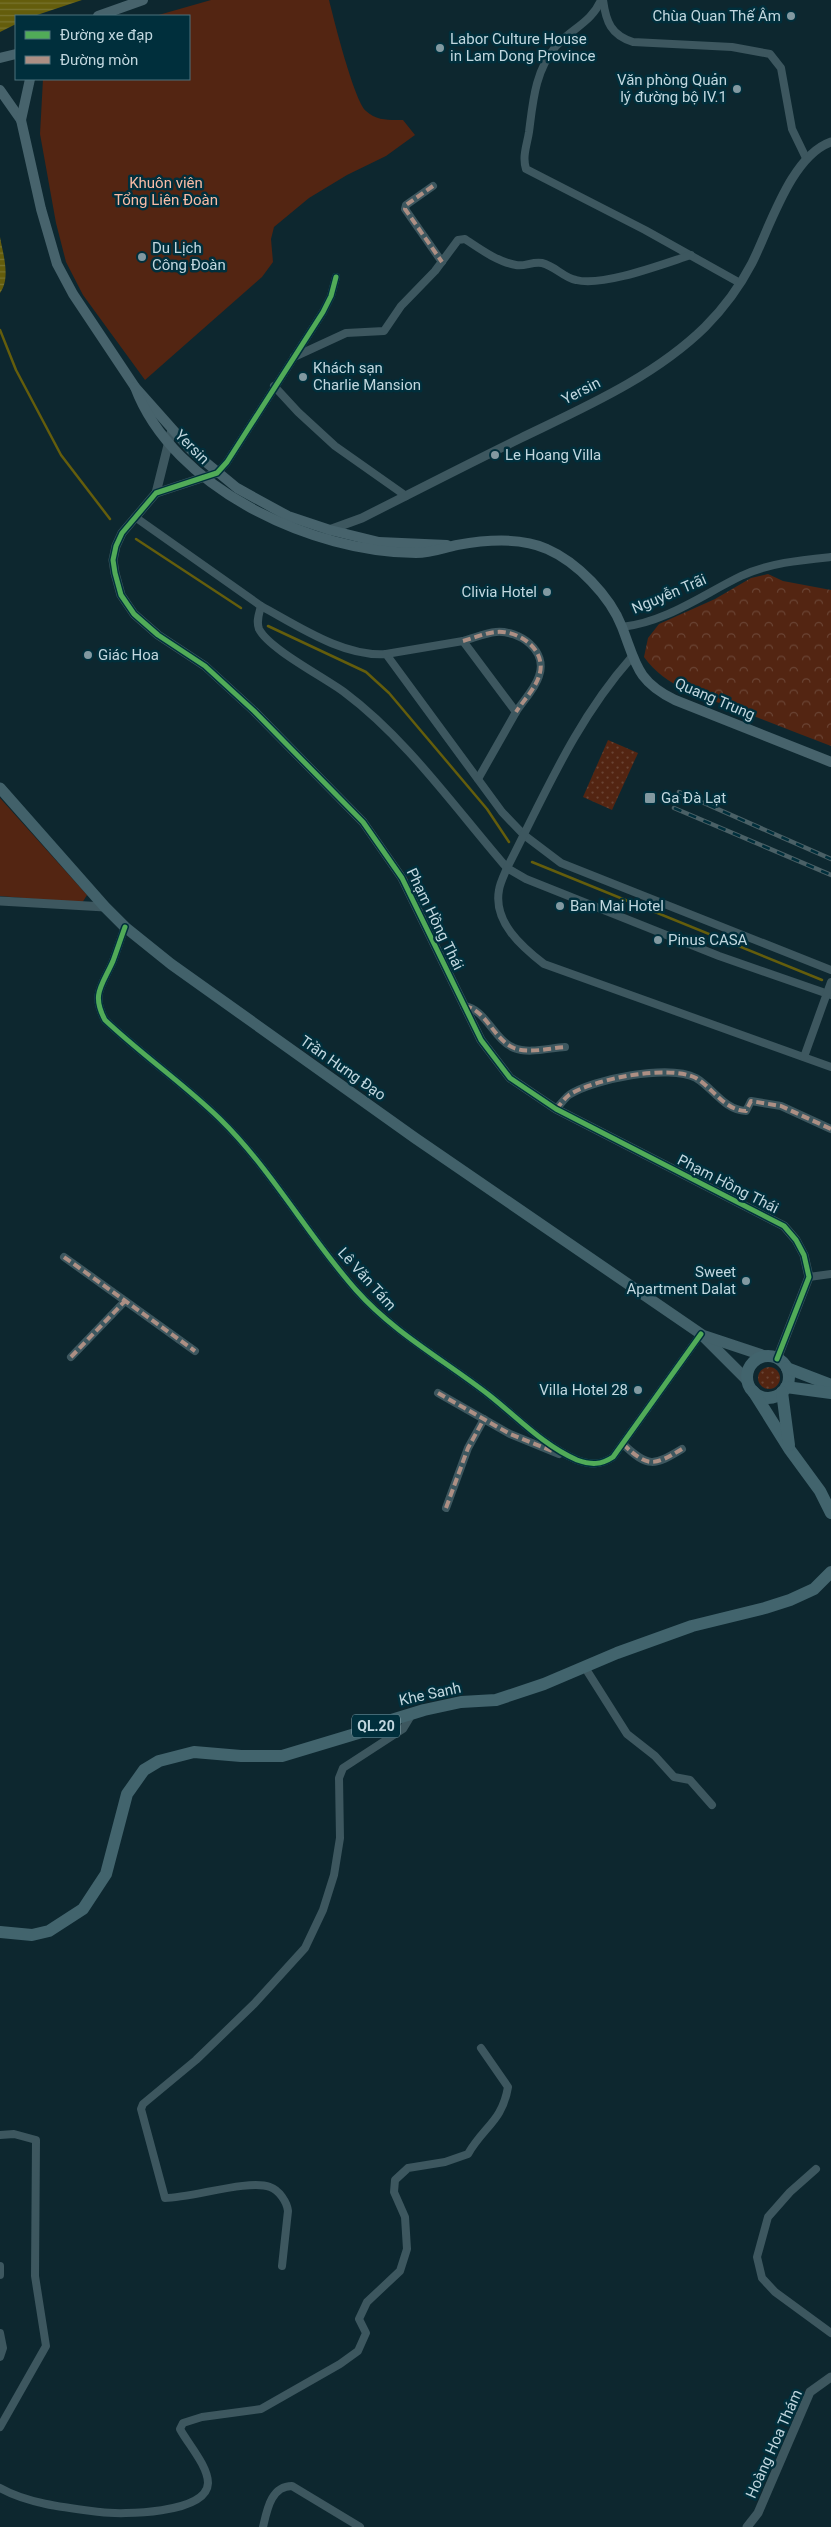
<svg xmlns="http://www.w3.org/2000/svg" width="831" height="2527" font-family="Roboto,sans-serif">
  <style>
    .grass { fill: url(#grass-dots) }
    .forest { fill: url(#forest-crowns) }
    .park { fill: #532512 }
    .water { fill: url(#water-rules) }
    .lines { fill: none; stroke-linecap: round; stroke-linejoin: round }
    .stream { stroke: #645d0c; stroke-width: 2.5 }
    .minor { stroke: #3d575f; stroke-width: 8 }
    .tertiary { stroke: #3d575f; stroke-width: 9 }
    .secondary { stroke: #47636c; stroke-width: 10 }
    .primary { stroke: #42616a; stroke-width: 11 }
    .trunk { stroke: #42646d; stroke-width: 12 }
    .rail-casing { stroke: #4a6066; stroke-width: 4.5 }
    .rail { stroke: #002f3c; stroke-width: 2.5; stroke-dasharray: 8; stroke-linecap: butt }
    .quiet { stroke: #ac8f84; stroke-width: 4; stroke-dasharray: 8 4; stroke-linecap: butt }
    .cycleway-casing { stroke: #002f3c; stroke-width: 8 }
    .cycleway { stroke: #51ab58; stroke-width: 5 }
    .poi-dot { fill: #8299a1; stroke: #002f3c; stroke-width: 2 }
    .labels { text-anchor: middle; stroke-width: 5; stroke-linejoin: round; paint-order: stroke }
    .shield { fill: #002f3c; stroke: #87a5ae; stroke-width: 1 }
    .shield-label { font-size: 14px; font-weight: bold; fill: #c1d7df }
    .poi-label { font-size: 15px; fill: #c1d7df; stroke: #002f3c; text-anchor: start }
    .park-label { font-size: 15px; fill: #f9bba5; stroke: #002f3c }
    .street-label { font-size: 15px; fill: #c1d7df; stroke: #002f3c }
  </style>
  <defs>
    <pattern id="grass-dots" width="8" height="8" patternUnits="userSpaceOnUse" patternTransform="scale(1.25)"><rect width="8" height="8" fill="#532512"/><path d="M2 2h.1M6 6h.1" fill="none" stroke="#6a4434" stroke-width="1.8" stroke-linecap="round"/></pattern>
    <pattern id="forest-crowns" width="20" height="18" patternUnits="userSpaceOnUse" patternTransform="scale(1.25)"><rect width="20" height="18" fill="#532512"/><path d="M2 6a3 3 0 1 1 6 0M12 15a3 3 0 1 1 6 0" fill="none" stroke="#6a4434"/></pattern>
    <pattern id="water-rules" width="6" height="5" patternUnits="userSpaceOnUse" patternTransform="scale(1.25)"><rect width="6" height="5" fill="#645d0c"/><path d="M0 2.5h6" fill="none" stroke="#78742f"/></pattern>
  </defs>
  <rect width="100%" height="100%" fill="#0d272f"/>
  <g class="grass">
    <path d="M608 740 638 753 612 810 583 797Z"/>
    <circle cx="769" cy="1378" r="11"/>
  </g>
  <path class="forest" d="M768 574 783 581 831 590V746C799 734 767 721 735 709 701 695 666 688 644 657L648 638 659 624 715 599 751 578Z"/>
  <g class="park">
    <path d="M211 0H329C334 20 354 100 366 111 377 121 389 120 403 120L415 135 386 156 347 175 309 198 274 227 271 239 273 262 262 277 145 380 83 295 66 262 56 223 40 134 43 79H189V16H155Z"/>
    <path d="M0 798 87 895 82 903 0 896Z"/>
  </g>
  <g class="water">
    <path d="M0 0H82L34 16H16V24L0 32Z"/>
    <path d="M0 237C3 254 11 278 0 293Z"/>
  </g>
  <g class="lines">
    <g class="stream">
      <path d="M0 330 16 370 61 455 110 519"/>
      <path d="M136 539 241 608"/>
      <path d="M268 626 366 672 389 693 487 809 509 842"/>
      <path d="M532 862 822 980"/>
    </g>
    <g class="minor">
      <path d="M601 0C592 22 571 29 556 46 535 71 533 101 529 132 527 145 522 156 526 169L645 230 740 283"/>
      <path d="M603 0C606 22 611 35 633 42L732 47 770 54 781 68 792 129 806 158"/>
      <path d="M433 186 406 205 405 209 442 262"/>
      <path d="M294 357 346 333 384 331 401 306 435 271 458 240 465 239C480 249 498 262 516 265 524 267 533 261 542 263 555 266 564 278 576 280 603 287 663 264 691 255"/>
      <path d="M274 386 298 412 335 446 406 496"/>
      <path d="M217 473 227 462 323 312 331 296 336 277"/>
      <path d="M135 517 261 606C259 614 256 621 259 629 269 649 324 677 344 692 407 739 455 808 507 868L526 879 719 956 831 995"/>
      <path d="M261 606C298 626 343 657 386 654L502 812 524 835 561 863 831 970"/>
      <path d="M622 627C666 622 702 595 741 576 769 563 801 560 831 557"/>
      <path d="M463 641C474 638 485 633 496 632 520 630 548 651 539 676 535 689 523 701 516 712"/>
      <path d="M386 654 463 641 516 712 478 779"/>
      <path d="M631 658C576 720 545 794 507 868 504 875 500 883 499 890 493 922 522 947 544 964L831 1067"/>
      <path d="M125 927C121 938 117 950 113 961 102 986 91 994 105 1020 142 1055 184 1084 220 1119 272 1170 308 1236 356 1290 394 1333 444 1360 489 1395 517 1417 544 1446 577 1460 591 1465 601 1465 613 1457L701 1334"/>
      <path d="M464 1006C486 1009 493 1039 514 1048 529 1054 549 1048 565 1047"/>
      <path d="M804 1057 831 982"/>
      <path d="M556 1109C560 1105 564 1099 569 1095 593 1079 669 1064 696 1078 713 1088 724 1110 746 1111L751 1101 781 1106 831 1129"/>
      <path d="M64 1257 195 1351"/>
      <path d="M809 1277 831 1274"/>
      <path d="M71 1357 125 1301"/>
      <path d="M438 1393 510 1434 559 1454"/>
      <path d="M623 1444C648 1468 654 1466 682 1449"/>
      <path d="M446 1508 468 1448 484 1419"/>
      <path d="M584 1666 627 1734 655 1756 674 1777 690 1780 712 1805"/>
      <path d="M0 2135 14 2134 36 2140 35 2276 46 2346 0 2427"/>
      <path d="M816 2169 790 2192 768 2217 757 2257 762 2278 775 2292 831 2333"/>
      <path d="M0 2266V2275"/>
      <path d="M282 2266 288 2211C287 2202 279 2190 270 2187 248 2179 192 2198 165 2198L141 2109 143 2104 196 2060 254 2004 305 1948 323 1910 334 1875 340 1838 339 1778 343 1768 403 1729 412 1714"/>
      <path d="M0 2333 3 2348 0 2357"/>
      <path d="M0 2488C28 2504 68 2508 100 2512 121 2515 207 2514 208 2483 208 2466 188 2444 180 2429L183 2423 202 2417 261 2409 340 2364 358 2351 366 2333 359 2319 367 2302 400 2271 407 2249 405 2217 394 2192 395 2180 408 2168 445 2162 468 2154C484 2126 502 2122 508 2087L481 2048"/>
      <path d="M263 2527C267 2510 271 2486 292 2486L360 2527"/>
    </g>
    <g class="tertiary">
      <path d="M217 473 156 493 122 533 116 546 113 560 115 573 121 595 134 614 158 635 205 666 254 711 363 822 402 878 481 1040 510 1078 556 1109 784 1226 796 1240 804 1255 809 1277 777 1359"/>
      <path d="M156 493 172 429"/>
      <path d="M329 530 362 518C415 491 468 464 521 438 585 407 654 377 705 327 724 308 740 286 752 263 770 227 791 156 831 142"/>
      <path d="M0 901 105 907"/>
      <path d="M747 2527 758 2513 810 2392 831 2377"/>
    </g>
    <g class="secondary">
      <path d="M98 16 143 0"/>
      <path d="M0 58 16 54"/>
      <path d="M0 90 21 120 41 209 57 264 73 294 135 387 191 450 237 488 288 516 330 530 379 542 447 545"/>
      <path d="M21 120 30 79"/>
      <path d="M135 387C173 489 314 553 416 553 431 553 443 548 457 545 485 540 521 537 547 549 577 562 610 596 622 627 636 663 636 681 675 700L831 762"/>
    </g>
    <g class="primary">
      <path d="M0 788 105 907 125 927 171 964 415 1138 701 1334 747 1380"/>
      <path d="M705 1336 765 1356"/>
    </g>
    <g class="trunk">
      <circle cx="768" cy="1377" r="21"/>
      <path d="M787 1368 831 1385"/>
      <path d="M786 1387 831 1393"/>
      <path d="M753 1391 790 1450 820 1491 831 1513"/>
      <path d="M782 1392 789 1445"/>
      <path d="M0 1932 32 1935 49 1931 83 1909 106 1874 127 1794 144 1770 159 1761 194 1752 241 1756H282L365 1731 388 1721 424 1710 461 1702 496 1700 544 1684 617 1653 692 1626 765 1608 790 1600 814 1589 831 1572"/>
    </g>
    <g class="rail-casing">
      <g id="rail">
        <path d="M679 792 831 859"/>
        <path d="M674 808 831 875"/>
      </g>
    </g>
    <use href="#rail" class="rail"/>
    <g class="quiet">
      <path d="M433 186 406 205 405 209 442 262"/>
      <path d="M463 641C474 638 485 633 496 632 520 630 548 651 539 676 535 689 523 701 516 712"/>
      <path d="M464 1006C486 1009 493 1039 514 1048 529 1054 549 1048 565 1047"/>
      <path d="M556 1109C560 1105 564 1099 569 1095 593 1079 669 1064 696 1078 713 1088 724 1110 746 1111L751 1101 781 1106 831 1129"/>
      <path d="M64 1257 195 1351"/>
      <path d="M71 1357 125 1301"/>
      <path d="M438 1393 510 1434 552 1451"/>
      <path d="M623 1444C648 1468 654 1466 682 1449"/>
      <path d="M446 1508 468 1448 484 1419"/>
    </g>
    <g class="cycleway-casing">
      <g id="cycleway">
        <path d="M336 277 331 296 323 312 227 462 217 473 156 493 122 533 116 546 113 560 115 573 121 595 134 614 158 635 205 666 254 711 363 822 402 878 481 1040 510 1078 556 1109 784 1226 796 1240 804 1255 809 1277 777 1359"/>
        <path d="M125 927C121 938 117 950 113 961 102 986 91 994 105 1020 142 1055 184 1084 220 1119 272 1170 308 1236 356 1290 394 1333 444 1360 489 1395 517 1417 544 1446 577 1460 591 1465 601 1465 613 1457L701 1334"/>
      </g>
    </g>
    <use href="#cycleway" class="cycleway"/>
  </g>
  <g class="poi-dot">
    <circle cx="791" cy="16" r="5"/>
    <circle cx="440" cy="48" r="5"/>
    <circle cx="737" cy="89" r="5"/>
    <circle cx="142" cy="257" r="5"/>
    <circle cx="303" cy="377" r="5"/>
    <circle cx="495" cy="455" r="5"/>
    <circle cx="547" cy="592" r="5"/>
    <circle cx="88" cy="655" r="5"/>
    <rect x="644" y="792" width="12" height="12" rx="2.5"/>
    <circle cx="560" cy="906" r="5"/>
    <circle cx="658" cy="940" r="5"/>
    <circle cx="746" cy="1281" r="5"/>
    <circle cx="638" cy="1390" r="5"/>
  </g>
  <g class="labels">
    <rect class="shield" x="352" y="1714.5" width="48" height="23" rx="4"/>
    <g class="shield-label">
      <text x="376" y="1731">QL.20</text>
    </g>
    <g class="poi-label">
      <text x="781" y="21" text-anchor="end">Chùa Quan Thế Âm</text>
      <text x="450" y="44">Labor Culture House<tspan x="450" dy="17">in Lam Dong Province</tspan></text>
      <text x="727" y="85" text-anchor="end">Văn phòng Quản<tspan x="727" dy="17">lý đường bộ IV.1</tspan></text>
      <text x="152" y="253">Du Lịch<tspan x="152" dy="17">Công Đoàn</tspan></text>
      <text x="313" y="373">Khách sạn<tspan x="313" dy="17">Charlie Mansion</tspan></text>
      <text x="505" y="460">Le Hoang Villa</text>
      <text x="537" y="597" text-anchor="end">Clivia Hotel</text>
      <text x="98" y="660">Giác Hoa</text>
      <text x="661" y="803">Ga Đà Lạt</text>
      <text x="570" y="911">Ban Mai Hotel</text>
      <text x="668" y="945">Pinus CASA</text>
      <text x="736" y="1277" text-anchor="end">Sweet<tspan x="736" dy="17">Apartment Dalat</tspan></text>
      <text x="628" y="1395" text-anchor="end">Villa Hotel 28</text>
    </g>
    <g class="park-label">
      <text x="166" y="188">Khuôn viên<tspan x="166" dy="17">Tổng Liên Đoàn</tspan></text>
    </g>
    <g class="street-label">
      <text transform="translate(581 391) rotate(-27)" y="5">Yersin</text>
      <text transform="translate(192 447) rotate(45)" y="5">Yersin</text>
      <text transform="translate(669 594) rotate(-23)" y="5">Nguyễn Trãi</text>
      <text transform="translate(715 699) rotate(23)" y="5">Quang Trung</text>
      <text transform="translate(435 919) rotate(64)" y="5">Phạm Hồng Thái</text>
      <text transform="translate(343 1068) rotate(35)" y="5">Trần Hưng Đạo</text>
      <text transform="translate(728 1184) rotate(27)" y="5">Phạm Hồng Thái</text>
      <text transform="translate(367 1279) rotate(48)" y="5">Lê Văn Tám</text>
      <text transform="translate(430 1694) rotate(-12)" y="5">Khe Sanh</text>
      <text transform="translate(774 2444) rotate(-66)" y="5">Hoàng Hoa Thám</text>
    </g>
  </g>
  <rect x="15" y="15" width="175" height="65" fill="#002f3c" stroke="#4d727d"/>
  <rect x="25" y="31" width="25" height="8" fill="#51ab58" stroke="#4d727d"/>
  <text x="60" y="40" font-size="15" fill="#c1d7df">Đường xe đạp</text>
  <rect x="25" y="56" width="25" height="8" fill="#ac8f84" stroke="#4d727d"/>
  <text x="60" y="65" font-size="15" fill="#c1d7df">Đường mòn</text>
</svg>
